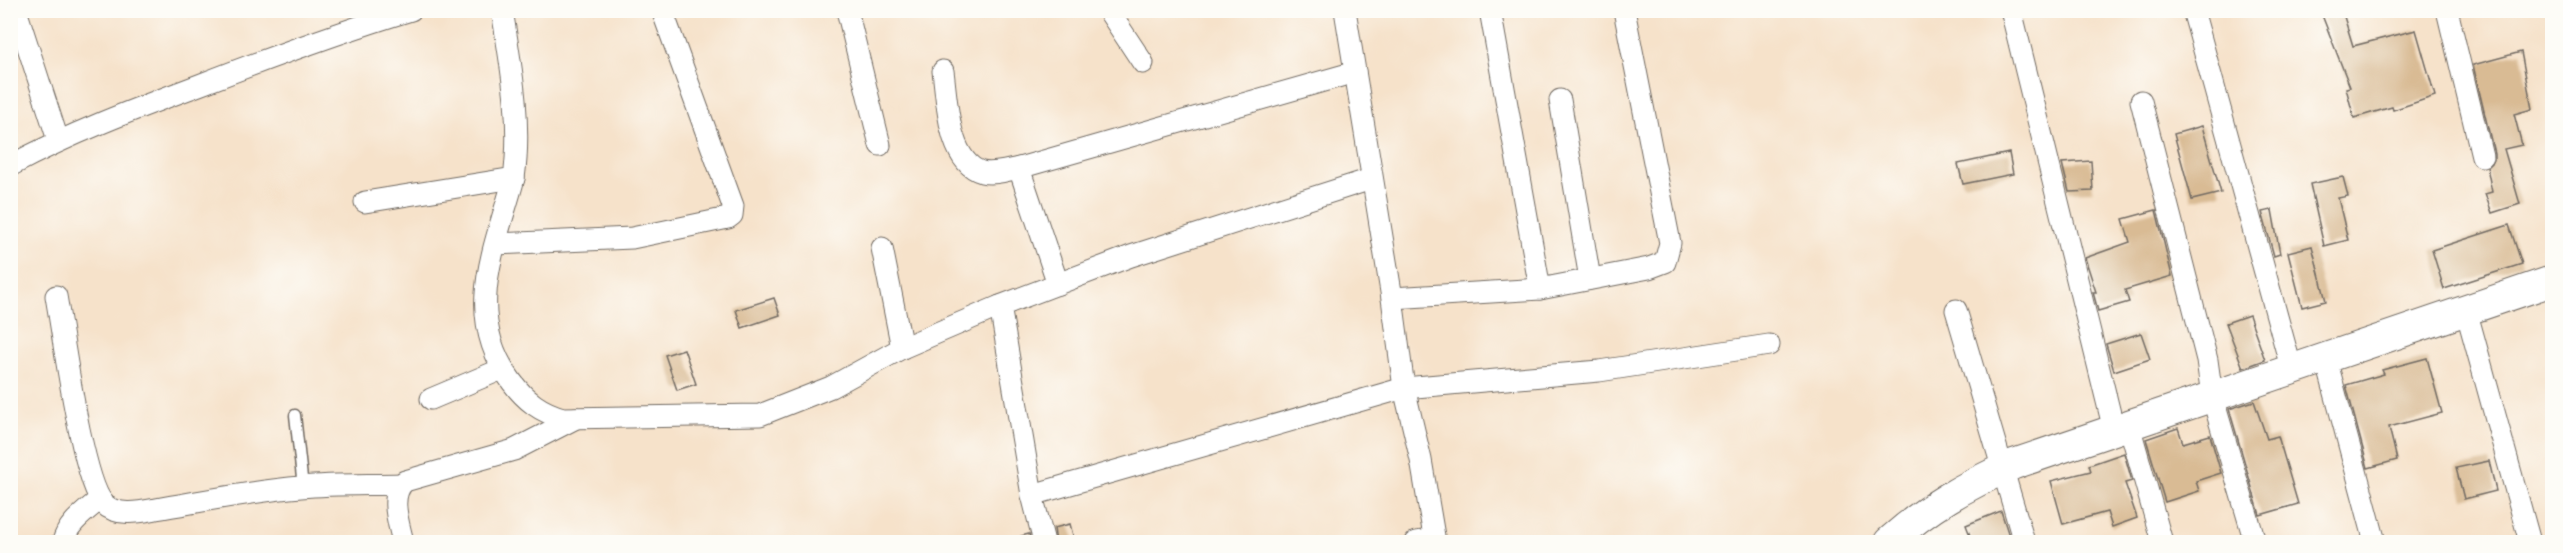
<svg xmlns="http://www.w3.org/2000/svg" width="2563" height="553" font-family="'Shantell Sans',sans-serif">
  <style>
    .building { fill: #d9bb94 }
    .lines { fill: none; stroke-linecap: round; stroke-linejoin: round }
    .lane-casing { stroke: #726b63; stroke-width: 13 }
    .street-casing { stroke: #726b63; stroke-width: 23 }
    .secondary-casing { stroke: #726b63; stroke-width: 32 }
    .lane { stroke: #fff; stroke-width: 10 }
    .street { stroke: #fff; stroke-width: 21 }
    .secondary { stroke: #fff; stroke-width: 30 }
  </style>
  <rect width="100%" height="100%" fill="#fdfcf7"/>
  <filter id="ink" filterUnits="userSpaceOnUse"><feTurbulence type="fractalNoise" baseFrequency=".0167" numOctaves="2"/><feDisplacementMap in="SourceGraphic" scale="12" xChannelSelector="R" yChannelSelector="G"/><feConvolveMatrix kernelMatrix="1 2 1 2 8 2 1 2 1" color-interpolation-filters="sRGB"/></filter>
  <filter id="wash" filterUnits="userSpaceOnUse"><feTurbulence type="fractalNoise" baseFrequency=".008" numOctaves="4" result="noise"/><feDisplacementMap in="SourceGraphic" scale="24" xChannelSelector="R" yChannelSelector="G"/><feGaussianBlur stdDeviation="1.35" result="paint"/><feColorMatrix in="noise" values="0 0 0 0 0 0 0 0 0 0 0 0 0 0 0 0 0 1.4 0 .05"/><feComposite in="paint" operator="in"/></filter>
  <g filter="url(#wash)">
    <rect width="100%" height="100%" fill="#f6e2ca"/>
    <g id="blocks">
      <g class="building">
        <path d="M2320 10H2342L2353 46 2416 30 2435 96 2393 110 2392 107 2354 118 2346 88 2350 87Z"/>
        <path d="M2521 52 2532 109 2514 114 2522 145 2504 149 2520 204 2492 213 2485 194 2492 192 2487 167 2494 160V153L2473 65Z"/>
        <path d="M2202 126 2221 193 2192 200 2174 134Z"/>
        <path d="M2009 153 2013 174 1963 184 1958 164Z"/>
        <path d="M2091 161 2093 191 2069 192 2062 163Z"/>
        <path d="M2343 177 2348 196 2338 198 2348 240 2324 246 2310 184Z"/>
        <path d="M2156 210 2172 276 2125 290 2129 302 2098 311 2093 292H2096L2085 258 2130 242 2123 219Z"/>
        <path d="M2272 210 2280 254 2274 256 2262 212Z"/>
        <path d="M2509 225 2522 264 2444 289 2432 250Z"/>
        <path d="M2312 246 2326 301 2302 307 2288 252Z"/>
        <path d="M774 298 780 315 742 328 736 310Z"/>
        <path d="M2249 315 2265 360 2243 368 2226 323Z"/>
        <path d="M2141 333 2150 359 2114 371 2106 344Z"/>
        <path d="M684 349 696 384 677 390 665 355Z"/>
        <path d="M2427 358 2442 413 2389 427 2397 460 2368 468 2346 385 2384 374 2382 370Z"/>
        <path d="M2254 401 2267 439 2278 436 2298 504 2260 515 2229 409Z"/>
        <path d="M2178 428 2183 443 2210 435 2221 473 2196 481 2199 491 2165 502 2146 439Z"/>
        <path d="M2124 453 2132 481 2125 483 2137 518 2112 527 2107 512 2063 524 2051 481 2091 471 2089 465Z"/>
        <path d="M2489 461 2496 491 2464 499 2456 468Z"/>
        <path d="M2001 511 2010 539 2002 543H1973L1966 525Z"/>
        <path d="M1070 524 1075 543H1056L1054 528Z"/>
        <path d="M1029 534 1031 543H1021V536Z"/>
      </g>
    </g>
  </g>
  <g filter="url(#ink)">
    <use href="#blocks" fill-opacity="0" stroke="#726b63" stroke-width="1.5"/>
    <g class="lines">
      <g class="lane-casing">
        <path id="lane" d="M295 415 303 487"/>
      </g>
      <g class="street-casing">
        <g id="street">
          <path d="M16 10 58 140"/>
          <path d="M502 10C511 66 522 122 514 178 495 249 462 315 512 382 526 401 541 412 563 418L760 415 831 387 902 348 1000 306 1131 256 1371 179"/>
          <path d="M847 10 880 145"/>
          <path d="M1108 10 1143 63"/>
          <path d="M1345 10 1392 298 1404 388 1421 460 1435 542"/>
          <path d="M1490 10 1540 289"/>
          <path d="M2011 10 2114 430"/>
          <path d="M2193 10 2292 371"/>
          <path d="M2447 10 2482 156"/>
          <path d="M943 71C947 100 948 162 982 172 994 175 1008 170 1019 168L1355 72"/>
          <path d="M1560 100 1590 279"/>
          <path d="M2141 101 2207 360 2212 396 2255 542"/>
          <path d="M10 166C71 133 135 109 199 85 269 58 339 32 411 10"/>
          <path d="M1019 168 1058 284"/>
          <path d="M365 202 514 178"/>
          <path d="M496 244 632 238 728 218 732 215 733 206 662 10"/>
          <path d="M882 248 902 348"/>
          <path d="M56 296C63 334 82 481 104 504 117 517 140 512 156 509 204 501 252 491 301 487 334 484 368 485 401 484"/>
          <path d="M1392 298 1540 289 1649 268 1665 262 1670 243 1624 10"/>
          <path d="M1000 306 1032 495 1044 542"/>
          <path d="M1956 310 2024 542"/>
          <path d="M2466 310 2530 542"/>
          <path d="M2326 359 2375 542"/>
          <path d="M431 399 502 369"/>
          <path d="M2129 425 2162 542"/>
          <path d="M1032 495 1404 388 1599 371 1769 345"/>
          <path d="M63 542C67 524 86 511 100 499"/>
          <path d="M403 542C399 524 388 495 405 481L514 450 576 418"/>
          <path d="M1416 542 1434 539"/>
        </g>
      </g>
      <g class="secondary-casing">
        <path id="secondary" d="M1889 542C1929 506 1965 486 2014 464L2552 281"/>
      </g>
      <use href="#lane" class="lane"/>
      <use href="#street" class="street"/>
      <use href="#secondary" class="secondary"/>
    </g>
  </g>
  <rect width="2563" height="553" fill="none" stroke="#fdfcf7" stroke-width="36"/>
</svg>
